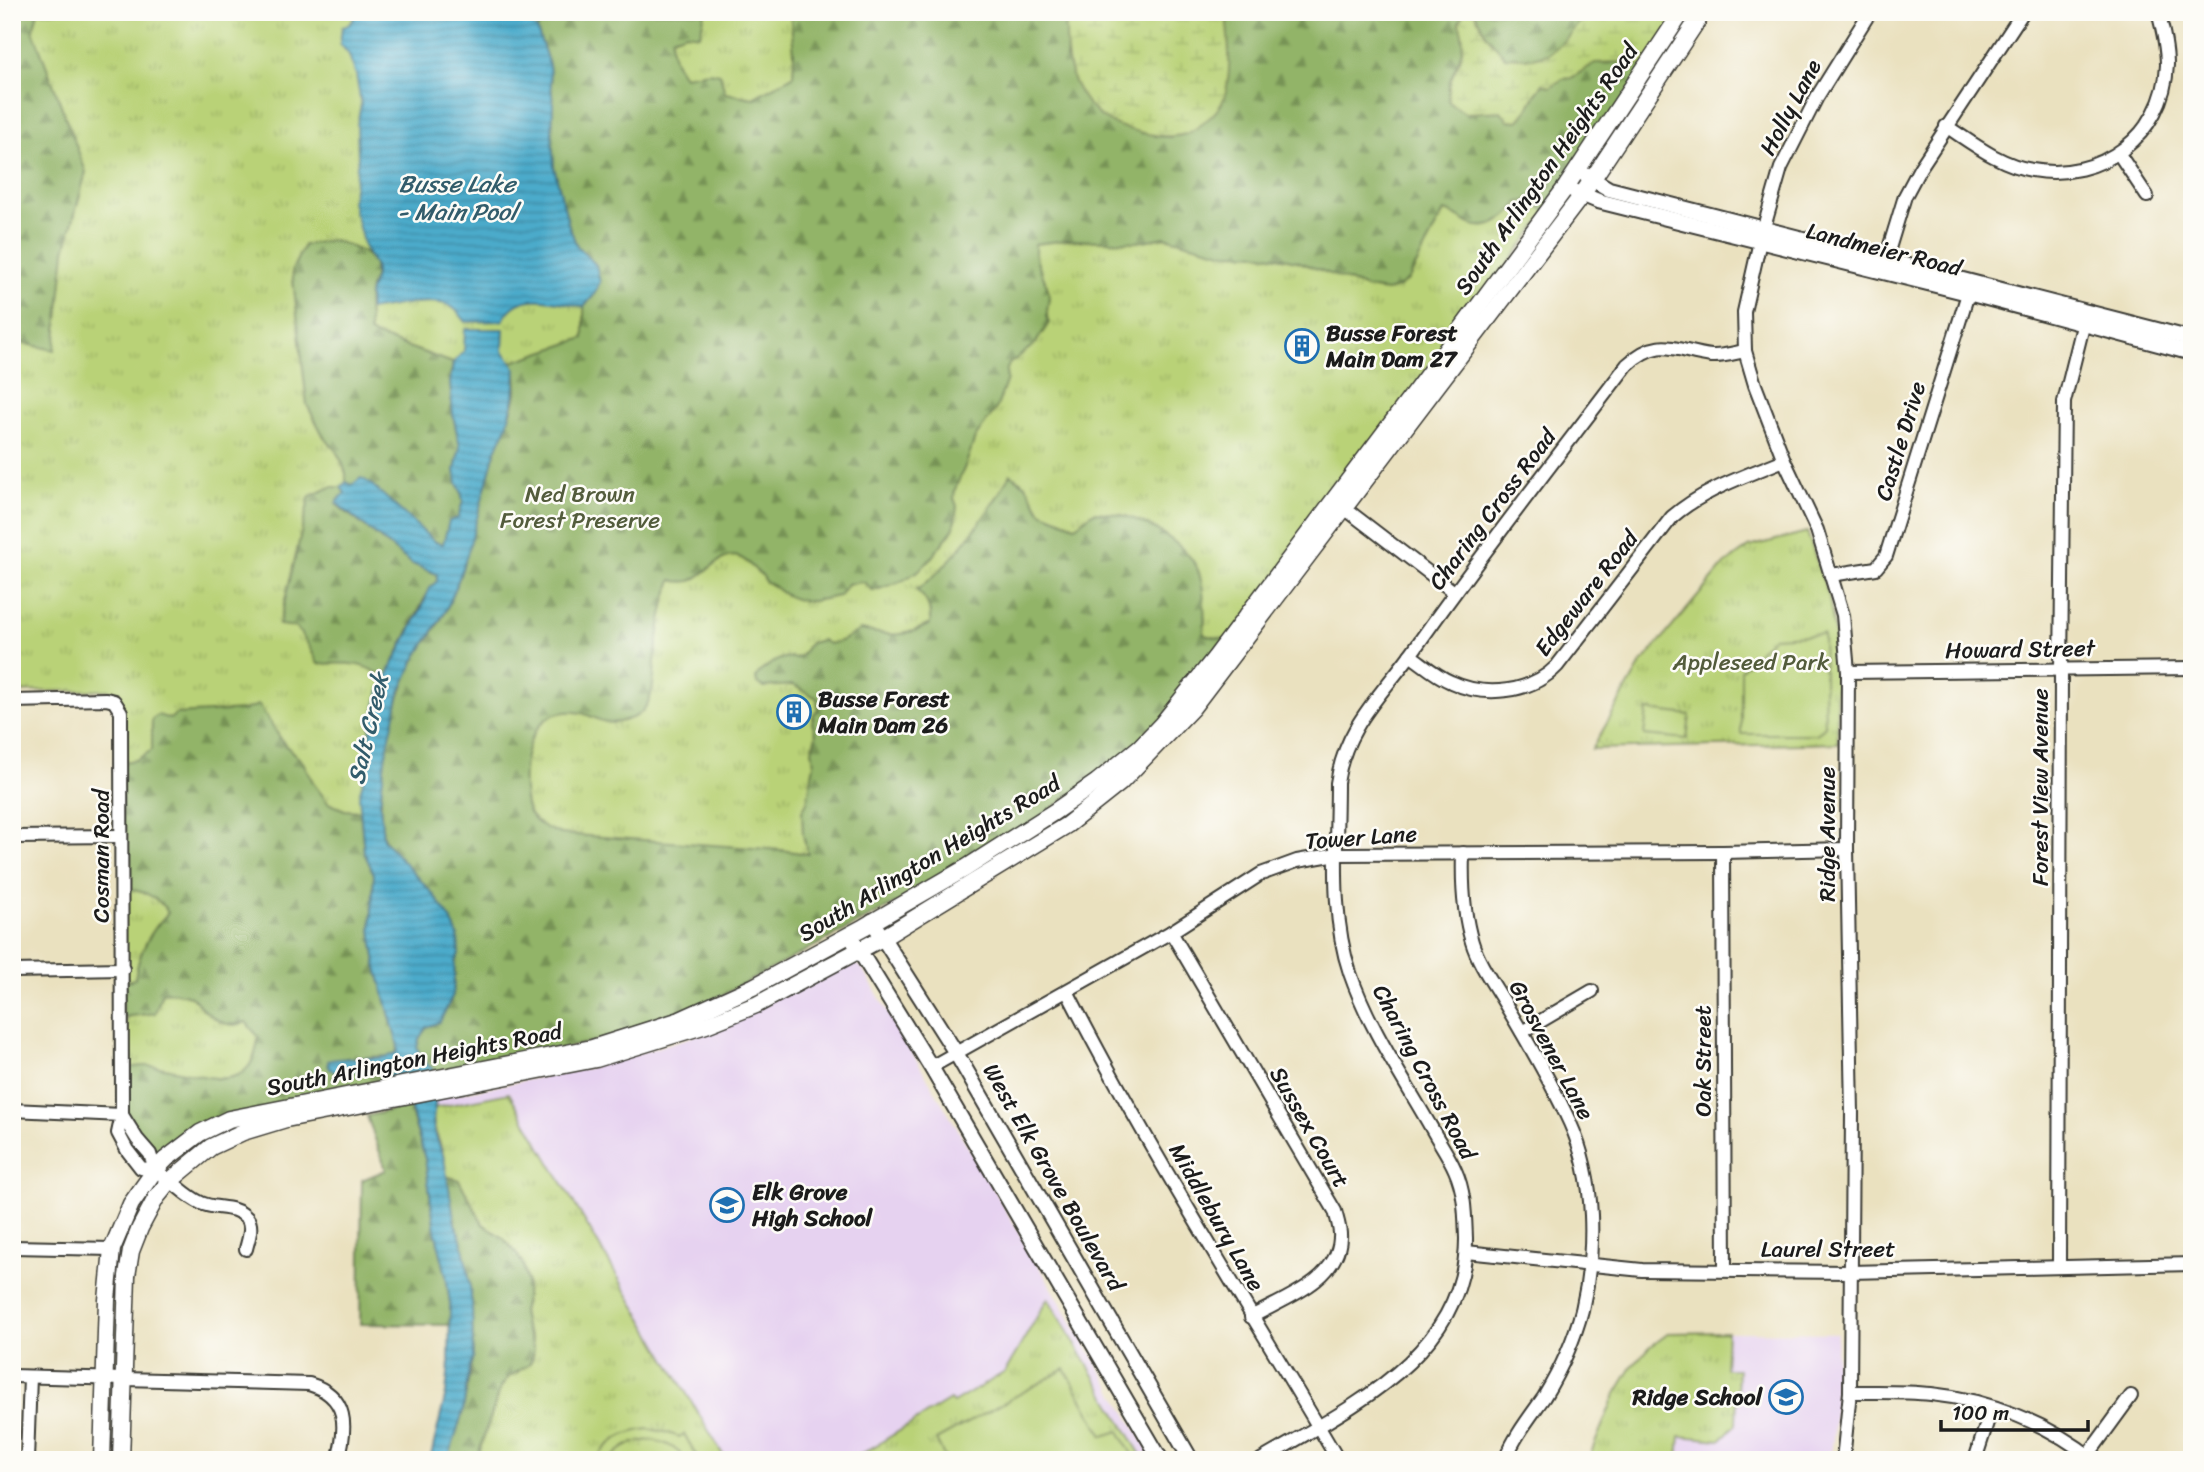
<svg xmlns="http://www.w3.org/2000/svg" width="2204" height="1472" font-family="Sriracha,sans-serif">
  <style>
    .built { fill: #e6d2f0 }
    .grass { fill: url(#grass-tufts); stroke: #6a774a; stroke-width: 2 }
    .forest { fill: url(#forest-firs); stroke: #576842; stroke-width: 2 }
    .wetland { fill: url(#wetland-marsh); stroke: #6a774a; stroke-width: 2 }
    .pitch { fill: #b9d277; stroke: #6a774a; stroke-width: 2 }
    .water { fill: url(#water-rules); stroke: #346474; stroke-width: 2 }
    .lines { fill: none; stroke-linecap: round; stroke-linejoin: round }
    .minor-casing { stroke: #3b3a34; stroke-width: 16 }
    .tertiary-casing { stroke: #3b3a34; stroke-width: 18 }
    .secondary-casing { stroke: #3b3a34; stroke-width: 19 }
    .minor { stroke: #fff; stroke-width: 12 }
    .tertiary { stroke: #fff; stroke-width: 14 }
    .secondary { stroke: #fff; stroke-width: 16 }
    .labels { text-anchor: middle; stroke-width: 5; stroke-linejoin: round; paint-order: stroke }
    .street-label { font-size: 23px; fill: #1c1c1c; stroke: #fdfcf7 }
    .poi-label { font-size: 23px; font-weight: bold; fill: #1c1c1c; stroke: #fdfcf7; text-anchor: start }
    .park-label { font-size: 23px; fill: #535c3c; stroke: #fdfcf7 }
    .water-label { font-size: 24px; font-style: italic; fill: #325c6b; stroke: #fdfcf7 }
  </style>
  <defs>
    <pattern id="grass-tufts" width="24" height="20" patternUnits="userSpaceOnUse" patternTransform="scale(1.75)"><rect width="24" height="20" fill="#b9d277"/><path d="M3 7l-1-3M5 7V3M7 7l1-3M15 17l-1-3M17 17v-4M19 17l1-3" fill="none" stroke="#9eb466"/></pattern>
    <pattern id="forest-firs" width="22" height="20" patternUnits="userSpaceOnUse" patternTransform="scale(1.75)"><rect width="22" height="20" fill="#92b468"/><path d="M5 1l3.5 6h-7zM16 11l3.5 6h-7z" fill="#769255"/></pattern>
    <pattern id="wetland-marsh" width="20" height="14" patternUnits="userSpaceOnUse" patternTransform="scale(1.75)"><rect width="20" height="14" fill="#b9d277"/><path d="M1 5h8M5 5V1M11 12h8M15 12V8" fill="none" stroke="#9eb466"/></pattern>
    <pattern id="water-rules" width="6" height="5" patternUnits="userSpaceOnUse" patternTransform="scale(1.75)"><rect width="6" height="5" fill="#4cabcb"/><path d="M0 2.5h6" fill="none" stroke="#3e8aa4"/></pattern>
  </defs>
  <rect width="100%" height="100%" fill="#fdfcf7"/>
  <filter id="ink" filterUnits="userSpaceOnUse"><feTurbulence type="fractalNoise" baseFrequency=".0143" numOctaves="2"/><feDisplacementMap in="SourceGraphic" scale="14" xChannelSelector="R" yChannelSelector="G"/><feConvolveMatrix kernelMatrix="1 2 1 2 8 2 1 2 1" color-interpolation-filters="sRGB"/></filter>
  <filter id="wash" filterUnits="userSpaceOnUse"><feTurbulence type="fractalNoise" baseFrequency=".00686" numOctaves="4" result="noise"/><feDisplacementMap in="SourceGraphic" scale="28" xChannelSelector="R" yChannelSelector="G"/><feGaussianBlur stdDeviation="1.57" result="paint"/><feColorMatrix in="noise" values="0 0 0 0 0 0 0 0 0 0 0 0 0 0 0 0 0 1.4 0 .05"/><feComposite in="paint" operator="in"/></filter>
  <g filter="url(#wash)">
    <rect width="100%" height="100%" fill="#eae1bf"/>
    <g class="built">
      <path d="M849 962H854L862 968 1154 1460H448L463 1411 472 1304 445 1166 433 1119 436 1098 589 1068 692 1037Z"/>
      <path d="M1727 1332 1837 1333 1834 1432 1830 1460H1678L1680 1436 1720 1440 1738 1370 1725 1369Z"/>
    </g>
    <g class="grass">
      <path d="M12 12H1671L1547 212 1228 640 1124 748 289 1098 134 1067 121 1070 130 980 123 981 122 703 110 690 12 692Z"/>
      <path d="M1807 532 1829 597 1834 629 1838 743 1592 749 1641 664 1724 565 1749 547Z"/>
      <path d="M509 1093 726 1460H476L501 1387 509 1377 528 1365 532 1340 525 1327 522 1311 526 1296 492 1232 483 1224 459 1180 446 1176C446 1170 445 1164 444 1159 441 1137 431 1134 434 1108Z"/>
      <path d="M1048 1298 1144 1460H852L950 1400 953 1403 1005 1372Z"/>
      <path d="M1727 1332 1725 1369H1738L1736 1424 1720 1440 1680 1436 1678 1460H1588L1614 1397 1632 1367 1650 1347 1669 1333Z"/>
    </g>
    <g class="forest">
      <path d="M12 12H38L33 30 86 172 65 251 55 350 21 343 12 344Z"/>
      <path d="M545 12H705L700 35 686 33 672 38C670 53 675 64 684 76L709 72 720 74 725 93 753 98 793 76 794 53 790 12H1065L1068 40 1066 58 1155 136 1170 137 1187 133 1228 82 1226 12H1464L1459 23C1469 50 1457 59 1449 84 1448 90 1449 97 1449 102L1465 113 1501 111 1508 120 1518 121C1530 111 1532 95 1544 84L1551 86 1563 79 1571 78 1595 63 1621 62 1646 67 1547 212 1530 201 1519 202C1509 218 1489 232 1470 224 1460 219 1456 214 1444 211L1409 279 1397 288 1386 291 1366 288 1297 261 1262 254 1226 253 1165 237 1138 242 1068 240 1035 244C1034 262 1043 273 1048 289 1052 301 1043 311 1049 323L1035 344 1009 364 1006 372 1007 379 997 407 975 438 966 464 955 489 954 498 957 506 954 528 928 562 918 571 902 581 873 591 864 582 847 584 839 596C818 600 805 606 784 594 777 590 773 584 765 582L763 576C755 571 749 562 741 558 723 549 704 577 690 581 684 582 678 582 672 580 663 603 659 629 656 653 653 672 656 693 644 709 639 716 633 718 626 720 602 729 597 714 575 712 526 708 519 769 526 805 530 822 547 829 561 834L781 850 808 854 803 835 802 811 807 802 814 764 812 750 816 735 812 722 814 714 818 710 817 698 793 685 763 687 757 683 756 677C760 670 775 660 784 658 789 656 795 660 800 656 804 654 806 647 810 643L822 640 828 644C842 642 849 637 860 630 892 635 900 639 930 624 931 609 928 599 916 590 949 569 992 509 1010 474L1026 485 1041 512 1075 526 1094 512C1103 513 1113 513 1121 515 1148 521 1193 548 1200 576 1205 594 1205 616 1204 635L1228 640 1139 749 971 864 665 1025 436 1078 421 1056 417 1048 419 1039 426 1027 453 995 455 962 459 954C452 938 441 904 430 891 420 880 385 848 383 835 375 788 392 702 415 660 424 643 438 627 446 610 470 560 476 505 495 453 505 425 526 391 512 362L584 338V307L594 295 596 265 577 246 569 226 554 167 552 134 553 105 549 65 537 29Z"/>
      <path d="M1474 12H1601L1579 23 1562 43 1548 54 1533 58 1505 57 1487 36Z"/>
      <path d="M332 240C347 245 375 252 375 271 375 279 370 285 369 293 367 305 370 320 369 333L453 363 450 382 453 415 460 447 455 470 457 483 461 491 463 501 458 518 443 544 435 542 346 482V474L342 462 336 451 324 437 307 405 292 270 304 245Z"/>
      <path d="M331 487H341L345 493 336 504 412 564 437 574V581L429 589 386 678C361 661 347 663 318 664L309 646 296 627 279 625 310 496Z"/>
      <path d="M259 705 285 745 303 762 314 784 328 803 345 810 360 811 364 852 374 874 371 930 376 964 398 1046 396 1054 391 1056 345 1058 398 1067 388 1080 229 1119 155 1170 122 1115 121 1070C134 1066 146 1065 159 1067 200 1073 253 1101 258 1037L246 1022C229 1030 215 1020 202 1008 197 1004 196 999 190 996 181 993 171 992 162 993L155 1013 123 1017V981H130L135 978C139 951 150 931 168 913 158 895 141 890 122 889L121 762 136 760 152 750V719L158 715 170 719 176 714 244 710Z"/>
      <path d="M409 1106 425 1159 435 1230 446 1275 450 1304V1325L360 1324 362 1180 386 1170 367 1116Z"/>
      <path d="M446 1176 459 1180 483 1224 503 1238 514 1250 523 1264 527 1282 526 1296 522 1311 525 1327 534 1349 532 1360 528 1365 509 1377 501 1387 476 1460H448L463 1411 473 1353 472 1304 468 1271 461 1239 455 1224Z"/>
    </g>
    <g class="wetland">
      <path d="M1065 12H1226C1228 39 1233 72 1224 98 1222 106 1215 113 1208 119 1202 124 1194 131 1186 134 1165 141 1116 129 1099 115 1090 108 1081 96 1076 86 1064 63 1067 37 1065 12Z"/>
      <path d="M1464 12H1474L1487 36 1505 57 1533 58 1548 54 1562 43 1579 23 1601 12H1682L1646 67 1621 62 1595 63 1571 78 1563 79 1550 87 1543 84C1532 96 1530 111 1518 121L1508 120 1501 111 1465 113 1449 102C1444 70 1473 60 1459 23Z"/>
    </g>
    <g class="pitch">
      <path d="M1823 634 1825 726 1817 734H1741V670L1773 637Z"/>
      <path d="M1647 710 1690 715 1687 739 1644 735Z"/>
      <path d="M1065 1369 1103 1436 1119 1431 1135 1460H921L945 1458 936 1440Z"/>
      <path d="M649 1429 665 1432 679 1437 684 1434 699 1460H686C665 1433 631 1435 610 1460H596C608 1440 627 1431 649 1429Z"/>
    </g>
    <g class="water">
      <path d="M355 12H535L530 24 537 29 549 65 553 105 552 134 554 167 569 226 577 246 596 265 600 282 594 295 584 307C556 302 517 288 503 321L466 322C461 316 457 309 450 306 433 297 389 307 370 310L369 294 375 276V267L364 246 352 202 358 158 357 125 361 104 356 75 348 53 340 44 342 27C350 26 355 20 355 12Z"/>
      <path d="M465 329H504L503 351 512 362 516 370 514 398 507 426 495 452 467 555 454 592 445 612 414 661 400 692 385 759 380 804 383 839 433 894 451 919 458 936 459 954 455 962 453 995 440 1022 426 1027 419 1039 417 1048 424 1062 432 1068 435 1074 438 1088 433 1119 434 1131 444 1158 455 1224 461 1239 468 1271 472 1304 473 1358 469 1369 463 1411 448 1460H430L446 1393 449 1364 450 1304 446 1275 435 1230 425 1159 407 1095 388 1080 389 1075 397 1070 398 1067 395 1065 337 1073C331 1070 327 1068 328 1061 346 1054 385 1064 398 1051V1046L376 964 371 930 374 874 364 852 359 796 368 763 371 726 380 690 423 605 429 589 437 581V574L412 564 336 503 345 493 341 487 346 482 352 485 361 478 370 483 435 542 443 544 449 521 458 518 463 501 461 491 457 483 455 470 460 447 453 415 450 382 453 363 464 351Z"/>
    </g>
  </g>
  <g filter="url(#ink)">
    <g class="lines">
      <g class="minor-casing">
        <g id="minor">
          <path d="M1946 126C1972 143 2000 165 2032 170 2100 182 2164 136 2167 65 2167 47 2163 30 2158 12"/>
          <path d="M2119 154 2147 196"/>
          <path d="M1883 268 1905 196 1920 168 2023 12"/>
          <path d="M1343 507 1454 592"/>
          <path d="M1831 575 1876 568 1886 556 1971 284"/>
          <path d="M1410 655C1423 664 1436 676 1451 682 1485 698 1531 693 1557 666L1672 517C1704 489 1746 476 1784 460"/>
          <path d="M1848 672 2192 668"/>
          <path d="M12 701 106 699 114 701 121 712 122 1115 118 1133 127 1150 141 1168C168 1171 178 1192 201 1203 216 1210 234 1204 247 1218 254 1226 248 1240 246 1249"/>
          <path d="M12 837 121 836"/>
          <path d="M1723 852 1725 1270"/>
          <path d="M1463 853C1462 882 1463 913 1472 942 1479 965 1495 986 1507 1007 1529 1044 1552 1083 1570 1123 1596 1180 1596 1250 1582 1310 1574 1341 1561 1369 1544 1397 1530 1417 1514 1437 1505 1460"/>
          <path d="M1171 932 1335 1211C1337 1219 1341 1230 1340 1238 1338 1281 1283 1299 1251 1317"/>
          <path d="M12 971 123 969"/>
          <path d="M1067 991C1149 1152 1247 1304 1338 1460"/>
          <path d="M1522 1032 1592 991"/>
          <path d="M931 1067 1171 932 1261 874 1297 861 1337 854 1723 852 1847 849"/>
          <path d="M12 1110 122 1115"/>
          <path d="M122 1115 137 1139 150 1154 155 1170"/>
          <path d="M12 1247 112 1249"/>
          <path d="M1466 1252 1642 1270 1850 1272 2192 1264"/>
          <path d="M2059 1266 2061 670 2064 402 2086 314"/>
          <path d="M12 1376 309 1384C349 1396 347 1427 338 1460"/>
          <path d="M1850 1392C1877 1392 1904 1391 1931 1394 1989 1400 2048 1423 2094 1460"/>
          <path d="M2088 1455 2131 1396"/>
          <path d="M27 1460 30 1377"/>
          <path d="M1261 1460C1347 1409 1467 1355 1466 1238 1465 1214 1465 1192 1455 1170 1449 1156 1439 1142 1432 1129 1403 1078 1369 1028 1350 973 1330 914 1337 846 1337 783 1345 726 1381 696 1413 651 1481 554 1555 460 1627 365 1659 335 1675 351 1711 356 1722 357 1734 353 1745 351"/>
          <path d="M1843 1460 1850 1392 1852 1113 1847 849 1848 672 1843 615 1817 530 1784 460 1755 385 1745 351 1744 312 1760 241 1781 168 1817 97 1870 12"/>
          <path d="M1975 1460 1992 1407"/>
        </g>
      </g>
      <g class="tertiary-casing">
        <g id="tertiary">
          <path d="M1577 170 1609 189 2192 339"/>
          <path d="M1574 191 1598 201 1968 293 2192 353"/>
          <path d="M872 921 956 1053 1191 1460"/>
          <path d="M854 942 931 1067 1161 1460"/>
        </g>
      </g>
      <g class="secondary-casing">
        <g id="secondary">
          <path d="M102 1460 107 1300 112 1249 131 1204 155 1170 166 1159 200 1133 229 1119 592 1048 680 1020 753 987 864 927 966 868 1054 812 1097 782 1140 747 1162 724 1215 658 1418 388 1566 187 1682 12"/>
          <path d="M121 1460 127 1276 131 1251 140 1228 156 1198 170 1181 211 1147 243 1132 286 1119 596 1059 706 1025 756 1005 884 937 1067 825 1120 783 1192 708 1582 195 1703 12"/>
        </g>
      </g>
      <use href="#minor" class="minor"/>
      <use href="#tertiary" class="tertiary"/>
      <use href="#secondary" class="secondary"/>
    </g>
  </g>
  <defs>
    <g id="building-ring" transform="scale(1.75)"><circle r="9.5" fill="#fdfcf7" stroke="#1f6fb2" stroke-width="1.5"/><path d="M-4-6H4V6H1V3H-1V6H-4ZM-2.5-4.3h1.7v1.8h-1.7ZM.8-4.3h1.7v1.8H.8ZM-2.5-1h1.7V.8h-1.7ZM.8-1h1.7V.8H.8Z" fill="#1f6fb2"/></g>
    <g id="school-ring" transform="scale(1.75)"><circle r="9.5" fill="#fdfcf7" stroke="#1f6fb2" stroke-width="1.5"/><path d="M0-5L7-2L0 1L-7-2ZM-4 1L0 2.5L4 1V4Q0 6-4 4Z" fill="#1f6fb2"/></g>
  </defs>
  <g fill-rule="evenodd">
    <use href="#building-ring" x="1302" y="346"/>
    <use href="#building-ring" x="794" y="712"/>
    <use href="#school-ring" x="727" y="1205"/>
    <use href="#school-ring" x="1786" y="1397"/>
  </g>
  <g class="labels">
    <g class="street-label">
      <text transform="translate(1790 107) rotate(-62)" y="8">Holly Lane</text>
      <text transform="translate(1546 169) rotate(-55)" y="8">South Arlington Heights Road</text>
      <text transform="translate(1884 249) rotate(14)" y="8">Landmeier Road</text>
      <text transform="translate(1900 441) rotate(-73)" y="8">Castle Drive</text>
      <text transform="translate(1492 509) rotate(-53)" y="8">Charing Cross Road</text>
      <text transform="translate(1586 593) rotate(-52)" y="8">Edgeware Road</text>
      <text transform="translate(2020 649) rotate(-1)" y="8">Howard Street</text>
      <text transform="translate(2040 787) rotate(-90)" y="8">Forest View Avenue</text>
      <text transform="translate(1827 834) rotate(-90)" y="8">Ridge Avenue</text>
      <text transform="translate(1361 837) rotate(-4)" y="8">Tower Lane</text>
      <text transform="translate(101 856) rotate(-90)" y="8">Cosman Road</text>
      <text transform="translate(929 858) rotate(-31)" y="8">South Arlington Heights Road</text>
      <text transform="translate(1552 1050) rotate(62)" y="8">Grosvener Lane</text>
      <text transform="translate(414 1059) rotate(-11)" y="8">South Arlington Heights Road</text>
      <text transform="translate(1703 1061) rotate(-90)" y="8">Oak Street</text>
      <text transform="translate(1425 1072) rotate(62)" y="8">Charing Cross Road</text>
      <text transform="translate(1310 1127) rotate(60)" y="8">Sussex Court</text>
      <text transform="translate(1054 1177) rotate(60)" y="8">West Elk Grove Boulevard</text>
      <text transform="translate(1217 1217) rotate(60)" y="8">Middlebury Lane</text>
      <text x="1828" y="1257">Laurel Street</text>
    </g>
    <g class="poi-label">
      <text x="1326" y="341">Busse Forest<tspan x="1326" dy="26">Main Dam 27</tspan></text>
      <text x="818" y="707">Busse Forest<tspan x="818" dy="26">Main Dam 26</tspan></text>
      <text x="752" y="1200">Elk Grove<tspan x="752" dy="26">High School</tspan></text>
      <text x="1762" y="1405" text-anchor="end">Ridge School</text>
    </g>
    <g class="park-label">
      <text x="580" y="502">Ned Brown<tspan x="580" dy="26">Forest Preserve</tspan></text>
      <text x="1751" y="670">Appleseed Park</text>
    </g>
    <g class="water-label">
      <text x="457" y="192">Busse Lake<tspan x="457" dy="28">- Main Pool</tspan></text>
      <text transform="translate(368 729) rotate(-77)" y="8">Salt Creek</text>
    </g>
  </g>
  <rect width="2204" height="1472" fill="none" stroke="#fdfcf7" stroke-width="42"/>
  <path d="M1941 1420v10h147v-10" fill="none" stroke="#1c1c1c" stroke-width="3.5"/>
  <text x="1952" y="1420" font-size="21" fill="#1c1c1c" stroke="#fdfcf7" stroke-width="5" paint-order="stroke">100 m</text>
</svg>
